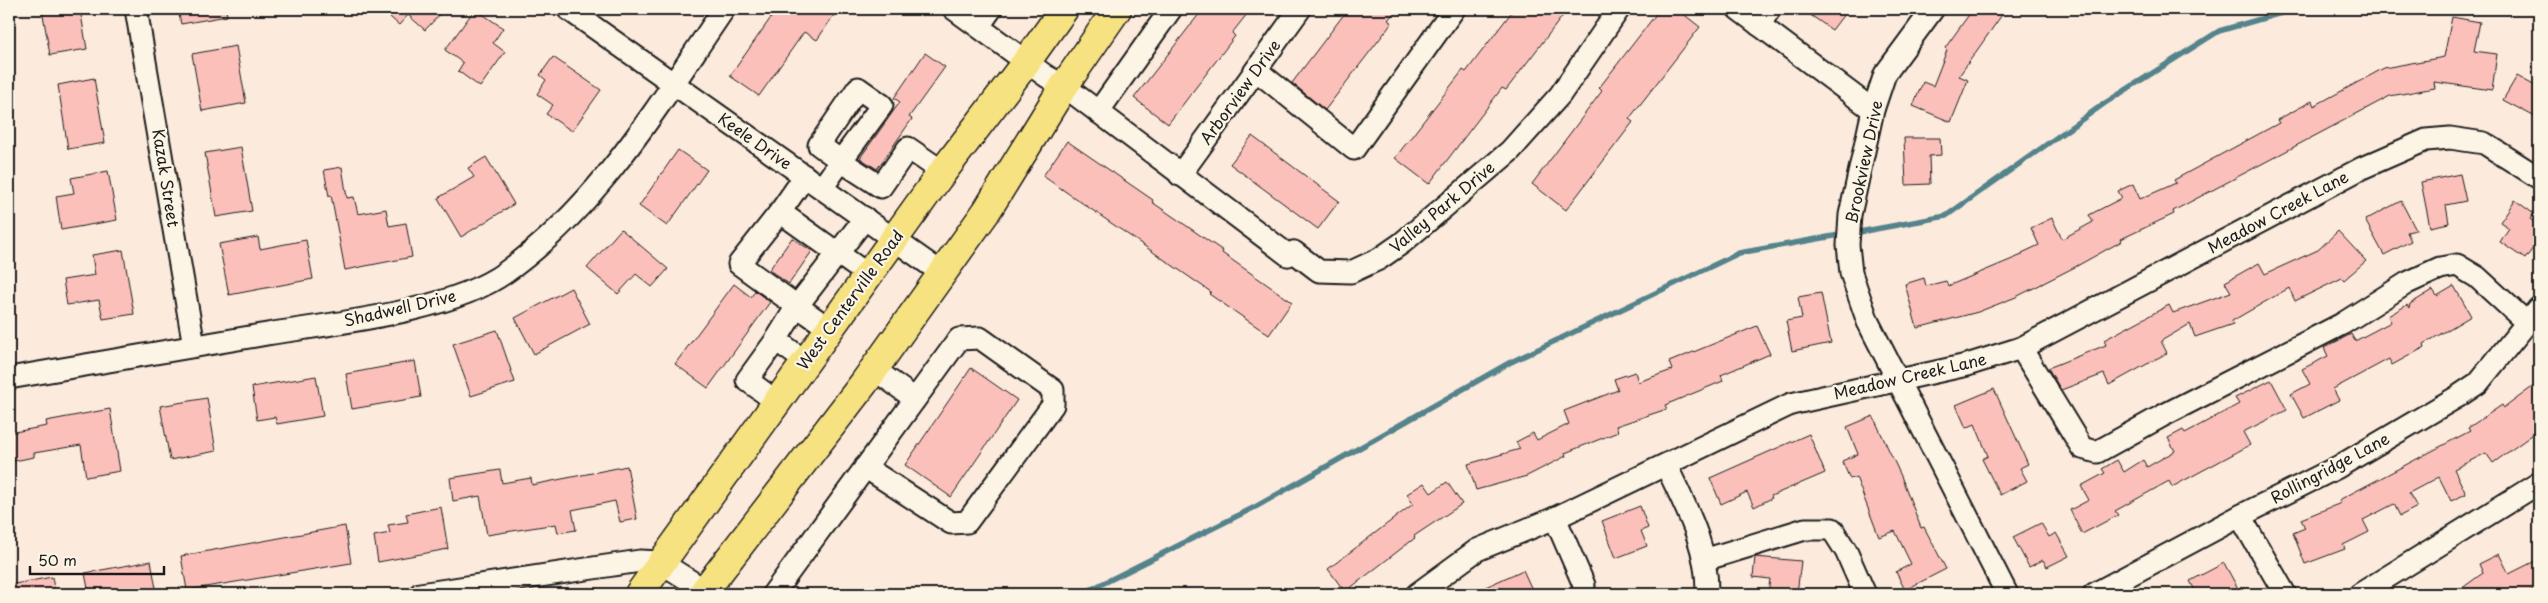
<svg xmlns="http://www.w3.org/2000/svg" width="2548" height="603" font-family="'Playpen Sans',sans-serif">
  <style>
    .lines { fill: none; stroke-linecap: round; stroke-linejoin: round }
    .stream { stroke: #54838b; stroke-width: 5.5 }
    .building { fill: #fcc0bb; stroke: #1c1c1c }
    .minor-casing { stroke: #1c1c1c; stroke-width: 25 }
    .major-casing { stroke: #1c1c1c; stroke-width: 31 }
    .minor { stroke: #fcf5e5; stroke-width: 21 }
    .major { stroke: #f7e281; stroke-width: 28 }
    .labels { text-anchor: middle; stroke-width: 4.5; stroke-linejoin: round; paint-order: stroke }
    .street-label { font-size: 16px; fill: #1c1c1c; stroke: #fcf5e5 }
  </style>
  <rect width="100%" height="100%" fill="#fceadd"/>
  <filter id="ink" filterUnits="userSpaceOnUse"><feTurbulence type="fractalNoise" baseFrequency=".02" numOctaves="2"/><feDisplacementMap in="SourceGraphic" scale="10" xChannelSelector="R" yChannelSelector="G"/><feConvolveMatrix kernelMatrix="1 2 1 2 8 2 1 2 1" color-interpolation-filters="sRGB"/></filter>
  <g filter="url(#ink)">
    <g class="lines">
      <g class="stream">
        <path d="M1854 233 1946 216 2105 103 2219 31 2295 9"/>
        <path d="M1082 594 1257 506 1509 363 1739 253 1845 234"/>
      </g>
    </g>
    <g class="building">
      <path d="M42 9H80L87 49 50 55Z"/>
      <path d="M178 9H226L227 16 181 24Z"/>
      <path d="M381 9H445L425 30 408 15 399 25Z"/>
      <path d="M475 9 503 28 493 43 505 52 480 87 458 71 463 63 445 50Z"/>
      <path d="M777 9H838L817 40 804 32 759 96 730 76Z"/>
      <path d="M1203 9H1251L1232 33 1235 36 1168 124 1134 98Z"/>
      <path d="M1348 9H1397L1388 20 1392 23 1325 110 1292 83Z"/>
      <path d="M1514 9H1568L1506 90 1502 88 1429 184 1395 158 1463 70 1466 72Z"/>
      <path d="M1660 9H1677L1700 27 1629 119 1633 122 1566 210 1532 184 1602 91 1599 88Z"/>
      <path d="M1802 9H1848L1832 30Z"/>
      <path d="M1973 9H2006L1959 76 1968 80 1951 122 1913 106 1923 82 1933 86 1947 50 1945 48Z"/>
      <path d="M2452 17 2480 22 2474 51 2497 54 2492 90 2434 82 2435 88 2390 96 2173 211 2174 214 2121 239 2122 241 2075 267 2016 297 1978 312 1917 328 1905 284 1924 278 1926 286 1946 281 1948 286 2022 255V253L2039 245 2031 228 2052 218 2062 239 2093 222 2089 215 2122 198 2118 191 2133 184 2140 199 2176 183 2174 180 2279 123 2277 120 2312 101 2314 106 2384 68 2444 57Z"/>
      <path d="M236 46 246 103 202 111 192 54Z"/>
      <path d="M925 53 945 67 909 117 912 119 877 169 860 158 900 102 894 98Z"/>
      <path d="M553 57 601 90 572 131 546 114 553 105 537 94 546 80 540 75Z"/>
      <path d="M2517 76 2539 88V119L2503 100Z"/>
      <path d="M94 78 105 143 68 149 58 85Z"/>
      <path d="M1252 136 1339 201 1318 229 1230 164Z"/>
      <path d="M1904 138H1940L1941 155 1929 156 1930 184 1906 185Z"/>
      <path d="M1067 141 1153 200 1152 202 1223 251 1222 253 1292 302 1269 335 1209 294 1211 292 1043 176Z"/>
      <path d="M241 147 252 211 216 217 205 153Z"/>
      <path d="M678 150 707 170 667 226 639 206Z"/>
      <path d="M486 157 514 204 461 237 438 198 474 177 468 168Z"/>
      <path d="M342 167 347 198 354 197 358 214 386 209 389 226 406 223 412 257 345 270 331 195 329 196 324 170Z"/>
      <path d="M108 171 117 220 61 230 56 196 74 193 71 178Z"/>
      <path d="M2460 174 2466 201 2446 205 2449 223 2430 227 2421 182Z"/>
      <path d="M2515 200 2534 214 2530 219 2539 226V240L2525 259 2500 242 2509 228 2500 222Z"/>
      <path d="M2401 201 2416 230 2407 232 2411 241 2384 255 2365 220Z"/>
      <path d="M621 229 668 269 652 287 636 274 618 294 587 268Z"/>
      <path d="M2338 231 2366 261 2344 280 2342 278 2295 301 2289 288 2232 321 2233 324 2195 337 2190 324 2161 341 2167 353 2109 385 2104 374 2061 390 2048 368 2106 345 2104 340 2169 305 2173 313 2231 292 2225 282 2259 263 2265 274 2318 250Z"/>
      <path d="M258 237 260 249 306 240 313 279 229 295 219 244Z"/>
      <path d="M792 238 812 251 789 284 769 270Z"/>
      <path d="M123 250 134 314 103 319 99 300 67 305 63 280 95 275 92 255Z"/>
      <path d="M734 284 751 297 755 291 770 302 708 388 675 364Z"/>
      <path d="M2454 286 2471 316 2424 344 2425 347 2392 365 2389 359 2333 389 2339 400 2304 418 2291 394 2310 384 2302 369 2328 356 2324 348 2351 334 2355 341 2391 322 2388 316 2407 305 2409 308 2410 304 2433 290 2437 296Z"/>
      <path d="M571 288 590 324 534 354 515 318Z"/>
      <path d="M1821 293 1831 343 1792 351 1786 321 1802 318 1798 297Z"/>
      <path d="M1757 326 1770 354 1721 375 1723 381 1665 405 1667 409 1616 426 1618 432 1565 453 1566 456 1527 476 1476 490 1468 464 1520 449 1516 442 1533 433 1537 440 1569 424 1564 411 1618 390 1614 379 1635 372 1638 382 1672 370 1669 362Z"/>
      <path d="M497 330 515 382 471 396 453 344Z"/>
      <path d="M415 361 421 397 352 409 346 374Z"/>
      <path d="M971 368 1017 400 951 497 905 465Z"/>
      <path d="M316 376 323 416 277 424 275 417 257 420 252 387Z"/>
      <path d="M2271 380 2287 410 2243 432 2250 445 2172 487 2169 481 2115 511 2118 515 2082 534 2070 510 2089 500 2081 486 2105 473 2102 469 2117 460 2124 472 2143 460 2147 467 2175 451 2168 438 2183 430 2185 433 2239 404 2235 398Z"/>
      <path d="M2539 382V430L2493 463 2486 453 2454 469 2466 494 2451 501 2439 477 2409 493 2417 507 2400 516 2394 504 2363 520 2369 532 2343 545 2345 549 2305 564 2293 533 2305 528 2301 519 2341 503 2339 500 2470 431 2468 428 2502 405 2504 408Z"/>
      <path d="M1994 389 2028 464 2020 468 2027 481 2000 495 1982 459 1988 456 1975 424 1966 428 1956 405Z"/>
      <path d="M207 398 216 451 170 460 160 406Z"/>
      <path d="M110 409 120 471 86 477 81 445 34 453V457L9 462V433L47 426 46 421Z"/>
      <path d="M1873 416 1901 476 1921 528 1924 527 1946 569 1905 590 1896 572 1911 564 1895 531 1879 537 1856 477 1850 479 1842 461 1858 454 1847 427Z"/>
      <path d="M1809 434 1825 473 1771 496 1772 498 1754 507 1747 492 1721 504 1710 478Z"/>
      <path d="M627 466 637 519 620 522 615 501 572 510 576 530 558 533 556 524 487 535 480 496 453 501 450 478 500 470 502 483 531 478 532 485Z"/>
      <path d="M1447 482 1462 504 1414 536 1415 538 1345 592 1328 569 1413 504 1407 494 1424 483 1431 493Z"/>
      <path d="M1640 506 1648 528 1641 531 1647 546 1616 558 1602 521Z"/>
      <path d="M441 507 448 549 378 562 374 536 390 533 388 525 408 522 406 514Z"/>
      <path d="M2041 523 2049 537 2056 533 2069 556 2047 567 2043 560 2029 567 2013 537Z"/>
      <path d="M345 526 351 563 187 590 181 556Z"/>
      <path d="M2499 554 2509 574 2539 559V586L2523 594H2454L2483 573 2479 564Z"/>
      <path d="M1755 557 1801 561 1797 594H1768L1770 579 1753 577Z"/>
      <path d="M151 561 157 594H89L85 573Z"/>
      <path d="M2224 563 2241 594H2197L2190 581Z"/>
      <path d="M1523 570 1534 594H1470Z"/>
      <path d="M52 577 55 594H9V585Z"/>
    </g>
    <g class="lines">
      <g class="minor-casing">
        <g id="minor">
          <path d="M136 9 194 346"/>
          <path d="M568 9 943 274"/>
          <path d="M954 9 1046 76 1064 86 1288 255 1294 252 1319 271 1351 272 1379 259 1402 243 1510 151 1560 95 1619 9"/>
          <path d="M1738 9 1873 110"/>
          <path d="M1933 9 1885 74 1873 110 1850 215 1848 245 1851 273 1868 322 2007 594"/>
          <path d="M1759 25 1770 9"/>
          <path d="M979 26 991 9"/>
          <path d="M1256 70 1354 149 1454 9"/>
          <path d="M858 88 882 105 841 161 819 145Z"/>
          <path d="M1098 112 1171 9"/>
          <path d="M1180 175 1300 9"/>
          <path d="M805 176 780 212 868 275"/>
          <path d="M822 188 841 161 881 187 908 148 943 172"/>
          <path d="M830 329 797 306 865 218"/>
          <path d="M776 340 797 306 739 264 780 212"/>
          <path d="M2021 348 2082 448 2097 452 2162 416 2342 324 2407 283 2440 268 2457 265 2477 277 2527 323"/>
          <path d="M874 369 915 399"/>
          <path d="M9 378C95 364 181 349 267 334 335 323 451 312 506 272 600 205 660 102 724 9"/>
          <path d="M777 402 747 380 776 340 806 362"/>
          <path d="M1666 465C1686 508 1708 546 1707 594"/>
          <path d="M2240 516 2285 594"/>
          <path d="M1555 518 1584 585 1583 594"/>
          <path d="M1704 560 1805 529H1832L1846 551 1865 594"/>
          <path d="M420 594 640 561 660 562 711 594"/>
          <path d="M773 594 959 339 980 338 1053 390V405L967 522 951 523 865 467"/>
          <path d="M1417 594 1477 550 1555 518 1791 404 1967 365 2021 348 2362 168 2426 140 2450 138 2484 143 2539 178"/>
          <path d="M2094 594 2240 516 2338 467 2457 397 2478 383 2539 308"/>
          <path d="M2360 594 2539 483"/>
        </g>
      </g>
      <g class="major-casing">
        <g id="major">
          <path d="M639 594 938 178 1027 61 1064 9"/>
          <path d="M702 594 864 383 986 212 1064 86 1117 9"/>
        </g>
      </g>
      <use href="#minor" class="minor"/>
      <use href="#major" class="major"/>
    </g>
  </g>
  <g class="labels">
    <g class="street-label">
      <text transform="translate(1240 92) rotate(-54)" y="6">Arborview Drive</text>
      <text transform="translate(755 141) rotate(35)" y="6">Keele Drive</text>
      <text transform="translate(1864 162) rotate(-78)" y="6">Brookview Drive</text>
      <text transform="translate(166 178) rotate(81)" y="6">Kazak Street</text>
      <text transform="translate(1442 207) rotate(-40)" y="6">Valley Park Drive</text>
      <text transform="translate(2278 212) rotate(-28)" y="6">Meadow Creek Lane</text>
      <text transform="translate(850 300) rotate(-54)" y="6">West Centerville Road</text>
      <text transform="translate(400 308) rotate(-13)" y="6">Shadwell Drive</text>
      <text transform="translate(1910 376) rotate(-13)" y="6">Meadow Creek Lane</text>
      <text transform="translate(2330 468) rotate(-28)" y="6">Rollingridge Lane</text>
    </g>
  </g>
  <rect width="2548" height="603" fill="none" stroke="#fcf5e5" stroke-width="30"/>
  <rect x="15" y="15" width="2518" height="573" fill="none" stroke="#1c1c1c" stroke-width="2" filter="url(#ink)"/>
  <path d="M30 566v8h134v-8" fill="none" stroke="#1c1c1c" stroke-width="2.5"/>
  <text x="38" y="566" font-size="15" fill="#1c1c1c" stroke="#fcf5e5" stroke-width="4" paint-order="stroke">50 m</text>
</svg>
